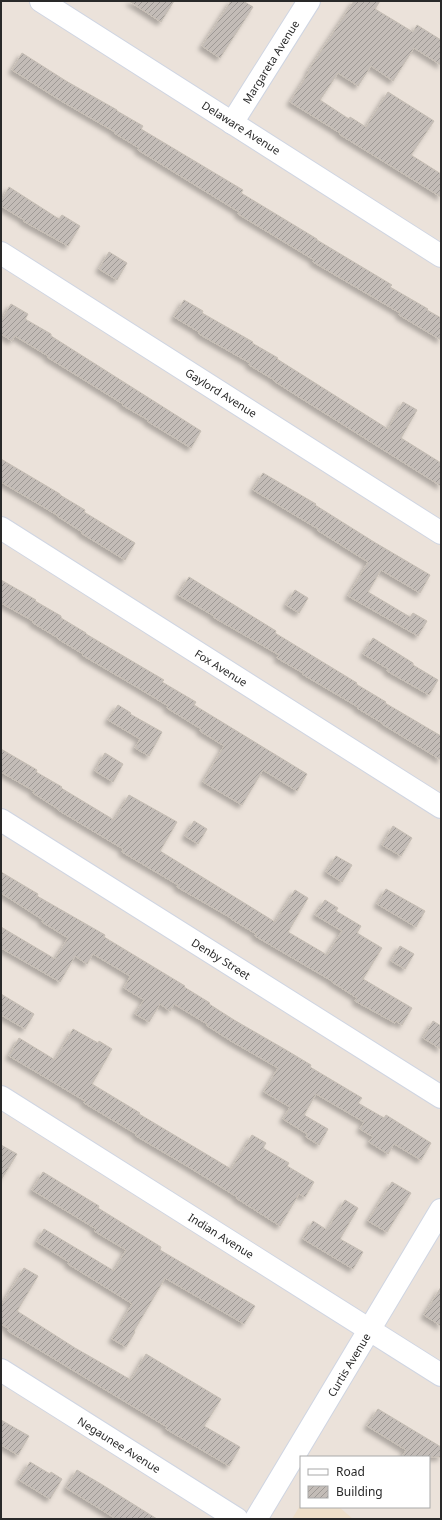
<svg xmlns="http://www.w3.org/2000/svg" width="442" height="1520" font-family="'Noto Sans',sans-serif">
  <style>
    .education { fill: #eddec9 }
    .building { fill: url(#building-hatch); stroke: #c6beb4; filter: url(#shadow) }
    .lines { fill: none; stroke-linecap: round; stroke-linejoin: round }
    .minor-casing { stroke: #cfd5e2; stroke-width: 24 }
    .minor { stroke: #fff; stroke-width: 22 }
    .labels { text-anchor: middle; stroke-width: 3; stroke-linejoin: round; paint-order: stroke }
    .street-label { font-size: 11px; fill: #292929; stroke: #fff }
  </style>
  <defs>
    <pattern id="building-hatch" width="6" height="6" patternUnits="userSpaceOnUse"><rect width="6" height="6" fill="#c3bcb7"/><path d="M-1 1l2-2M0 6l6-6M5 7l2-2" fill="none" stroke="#9e9995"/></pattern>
    <filter id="shadow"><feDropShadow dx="-3.5" dy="3.5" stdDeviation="2" flood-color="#0004"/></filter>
  </defs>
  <rect width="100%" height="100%" fill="#ebe2da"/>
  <path class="education" d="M301 1504V1507H339L353 1519H292Z"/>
  <g class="building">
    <path d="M129 1H174L161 22Z"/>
    <path d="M231 1H243L253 7 220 58 202 46Z"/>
    <path d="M354 1H380L375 9 413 32 417 25 441 40V65L414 48 393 81 371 66 358 86 338 73 320 100 349 119 350 117 366 127 388 92 434 121 411 155 441 174V197L339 134 340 133 290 102 309 72 308 71Z"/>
    <path d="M22 53 66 81 117 110V111L143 126 141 129 243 190 241 193 317 239V240L392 285 390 287 428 309 427 310 441 318V340L399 315 400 313 313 262 314 260 238 214 239 212 138 150 139 148 114 133 115 132 63 102 12 70Z"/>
    <path d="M9 187 59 219 62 215 80 226 68 246 23 221 24 220 1 206V201Z"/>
    <path d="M109 252 127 263 117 280 99 269Z"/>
    <path d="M184 300 203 311 202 313 253 342 252 343 278 358 277 359 388 429 403 402 417 410 401 438 441 463V486L299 397 274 381V380L249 365 250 363 199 334V332L174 317Z"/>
    <path d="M11 304 28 314 25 319 51 334V336L201 431 191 448 147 421 148 420 122 405 123 404 47 357 48 356 15 336 12 341 1 334V321Z"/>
    <path d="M1 459 60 494V495L85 510 84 512 135 543 125 560 81 533 82 532 57 516V515L1 482Z"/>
    <path d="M263 473 316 504 315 505 374 542 430 575 420 593 381 570 368 592 410 617 413 613 427 621 418 636 348 596 368 562 317 530 318 529 253 490Z"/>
    <path d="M189 577 276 631 275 633 357 683 356 684 386 702 385 703 441 736V760L382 724V723L357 708 358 707 302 674 303 673 277 658 279 655 213 617 214 616 178 595Z"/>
    <path d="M1 580 36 600 35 601 61 616V618L86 633V634L164 680 162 682 196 702 194 705 307 774 297 791 263 770 242 805 203 782 224 746 200 731 201 729 167 708 168 706 135 686 82 655 83 654 58 639V638L33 623V621L1 603Z"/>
    <path d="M295 590 308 598 299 613 286 605Z"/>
    <path d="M373 638 413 663V665L438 680 429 695 387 671 388 669 363 654Z"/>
    <path d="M118 705 131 713 130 714 162 732 149 756 135 748 140 739 108 720Z"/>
    <path d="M1 749 37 770 36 772 62 787 61 788 114 820 129 795 177 822 160 851 275 922 295 890 308 898 288 932 327 955 342 931 315 915 325 900 338 908 336 911 361 926 357 933 382 948 363 979 412 1008 402 1025 396 1021 395 1023 355 1001 357 998 332 982V981L255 936 256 934 231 919V918L177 887 178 885 122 852 123 849 58 810V809L33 793 34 791 1 772Z"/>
    <path d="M105 753 123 764 113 782 95 771Z"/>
    <path d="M194 821 207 829 198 844 185 836Z"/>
    <path d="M393 826 412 838 401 856 382 845Z"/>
    <path d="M336 856 352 865 342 882 326 872Z"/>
    <path d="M1 872 38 894 37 896 105 935 104 937 185 986 184 987 210 1003 209 1004 234 1020 286 1050 311 1065 310 1067 362 1098 358 1103 384 1118 386 1115 431 1143 421 1160 394 1144 388 1154 369 1142 373 1137 360 1129 364 1122 316 1094 304 1115 328 1129 319 1145 306 1137 307 1134 283 1119 290 1107 264 1092 278 1068 231 1041 206 1025 207 1024 174 1004 170 1011 160 1004 149 1022 135 1014 144 1000 124 988 130 977V976L93 954 87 964 75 956 60 982 1 948V927L55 959 68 938 42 922 43 920 1 893Z"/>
    <path d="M386 889 425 911 416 927 377 904Z"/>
    <path d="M400 946 414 954 405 969 391 961Z"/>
    <path d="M1 994 34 1014 25 1029 1 1015Z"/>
    <path d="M433 1021 441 1026V1049L423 1038Z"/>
    <path d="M73 1029 98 1043 99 1041 112 1049 92 1084 140 1113 139 1114 231 1169 252 1135 266 1143 263 1148 289 1163 287 1166 314 1182 305 1197 299 1194 280 1226 236 1198 237 1197 187 1166 136 1136V1134L84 1103 85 1101 9 1056 19 1038 55 1060Z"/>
    <path d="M1 1145 17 1154 1 1180Z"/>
    <path d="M43 1172 99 1206 98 1208 161 1247 160 1250 255 1306 244 1324 165 1278 134 1331 135 1332 126 1347 112 1339 132 1304 131 1303 68 1264 69 1262 37 1242 44 1229 114 1271 126 1250 94 1231 96 1229 32 1190Z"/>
    <path d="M392 1182 411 1193 387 1232 368 1221Z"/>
    <path d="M345 1200 358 1208 340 1239 363 1252 353 1269 303 1239 313 1221 327 1230Z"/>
    <path d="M24 1268 38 1276 17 1311 75 1348 131 1380 146 1354 221 1399 204 1426 240 1447 229 1466 166 1429 167 1427 8 1331 9 1329 1 1324V1306Z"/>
    <path d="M441 1287V1326L424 1315Z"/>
    <path d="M378 1409 441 1447V1457H402L406 1450 367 1426Z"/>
    <path d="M1 1420 29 1436 18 1455 1 1445Z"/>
    <path d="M30 1462 50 1474 51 1472 62 1479 50 1499 19 1480Z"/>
    <path d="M77 1470 101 1484 157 1519H116L97 1507 66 1488Z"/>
  </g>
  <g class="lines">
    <g class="minor-casing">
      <g id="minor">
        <path d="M41 1 441 256"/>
        <path d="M232 123 309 1"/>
        <path d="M1 253 441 533"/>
        <path d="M1 528 441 807"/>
        <path d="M1 820 441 1097"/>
        <path d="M1 1097 441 1375"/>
        <path d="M1 1370 237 1519"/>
        <path d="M256 1519 441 1210"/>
      </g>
    </g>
    <use href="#minor" class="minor"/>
  </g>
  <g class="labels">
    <g class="street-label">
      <text transform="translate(271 62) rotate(-58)" y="4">Margareta Avenue</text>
      <text transform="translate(241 128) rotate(32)" y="4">Delaware Avenue</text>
      <text transform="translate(221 393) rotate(32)" y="4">Gaylord Avenue</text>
      <text transform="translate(221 668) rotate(32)" y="4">Fox Avenue</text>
      <text transform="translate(221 959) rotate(32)" y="4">Denby Street</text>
      <text transform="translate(221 1236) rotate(32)" y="4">Indian Avenue</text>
      <text transform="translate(349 1365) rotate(-59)" y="4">Curtis Avenue</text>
      <text transform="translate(119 1445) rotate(32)" y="4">Negaunee Avenue</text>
    </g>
  </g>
  <rect width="442" height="1520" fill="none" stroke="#292929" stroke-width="4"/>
  <rect x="300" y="1456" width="130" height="52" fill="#ffffff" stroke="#a9a9a9"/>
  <rect x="308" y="1469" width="20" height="6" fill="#ffffff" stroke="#a9a9a9"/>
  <text x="336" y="1476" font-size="12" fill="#292929">Road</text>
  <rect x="308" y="1486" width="20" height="12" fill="url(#building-hatch)" stroke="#a9a9a9"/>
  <text x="336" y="1496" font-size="12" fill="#292929">Building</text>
</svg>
